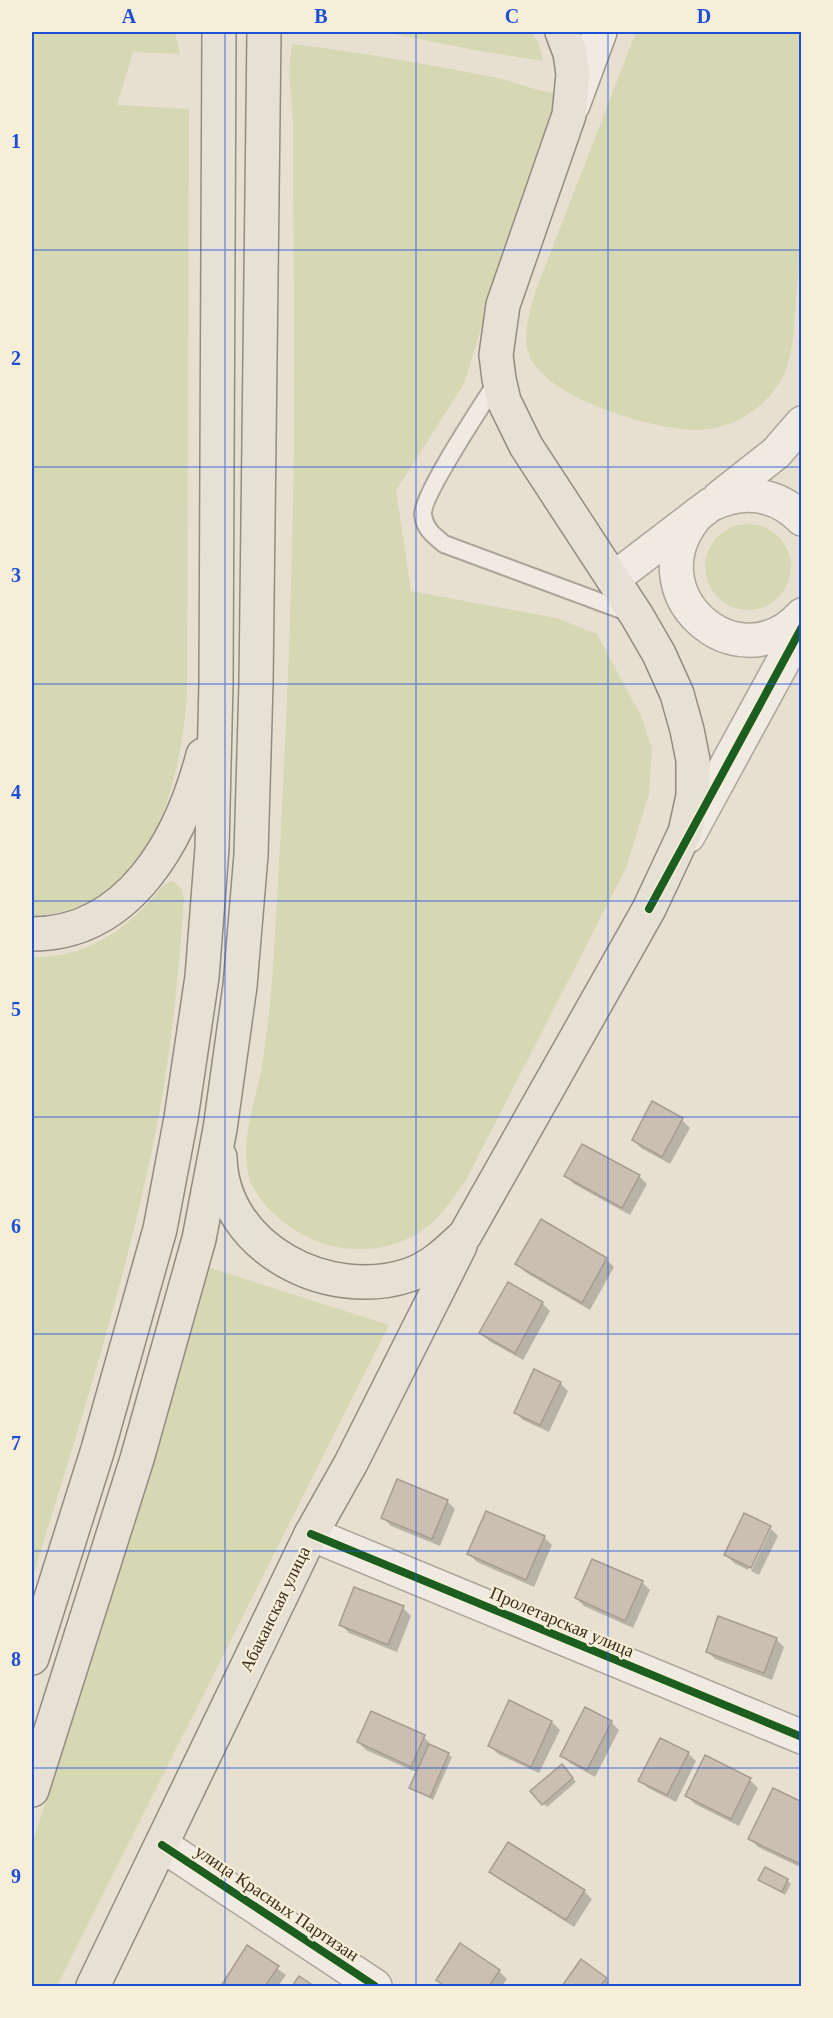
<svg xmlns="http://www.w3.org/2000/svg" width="833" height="2018" font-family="'Times New Roman',serif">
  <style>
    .green { fill: #d6d7b3 }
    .shadow { fill: #0003 }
    .building { fill: #cbbfb2; stroke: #a89c90; stroke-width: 1.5 }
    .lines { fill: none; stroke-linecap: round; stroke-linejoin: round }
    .service-casing { stroke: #ada599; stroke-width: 20 }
    .minor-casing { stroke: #ada599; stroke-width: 36 }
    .secondary-casing { stroke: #9c958a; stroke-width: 36 }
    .primary-casing { stroke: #928b80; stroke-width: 36 }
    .service { stroke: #efebe3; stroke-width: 16 }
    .minor { stroke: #efebe3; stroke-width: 33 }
    .secondary { stroke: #efebe3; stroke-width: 33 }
    .primary { stroke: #e6e1d4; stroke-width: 33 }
    .cycleway-casing { stroke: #f7eed8; stroke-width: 11 }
    .cycleway { stroke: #1b5e20; stroke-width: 8 }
    .grid { fill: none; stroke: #1d4ed8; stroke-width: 1.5; stroke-opacity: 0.55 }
    .labels { text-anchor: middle; stroke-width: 4.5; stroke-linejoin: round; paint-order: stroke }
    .street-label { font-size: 18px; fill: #3d2e20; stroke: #f7eed8 }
    .neatline { fill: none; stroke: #1d4ed8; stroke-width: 2 }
    .grid-label { font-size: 20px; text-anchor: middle; font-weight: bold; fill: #1d4ed8 }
  </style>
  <rect width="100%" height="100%" fill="#e7e0d1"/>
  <g class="green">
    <path d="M32 32H175L180 54 133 52 117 105 189 109 187 695C182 763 162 865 95 900 77 909 57 913 38 916H32Z"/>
    <path d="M384 32H532L539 44 543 61 480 51Z"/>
    <path d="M636 32H801C802 121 804 211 796 300 794 326 794 357 781 380 765 407 740 424 709 429 667 436 540 398 528 352 523 331 530 310 536 290Z"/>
    <path d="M292 44C360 52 426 64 493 77 515 81 536 92 559 93L496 280 464 384 396 490 411 591 556 618 597 634 641 716 652 748 649 794 626 868 466 1180C452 1200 439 1221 417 1234 367 1262 310 1250 270 1210 262 1201 252 1189 249 1177 240 1141 254 1107 261 1071 270 1020 273 969 276 918 283 795 289 672 292 549 296 406 293 263 293 120L289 71Z"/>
    <circle cx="748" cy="567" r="43"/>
    <path d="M172 881 181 888 184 898C179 970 172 1043 159 1115 129 1272 79 1427 32 1579V957C78 959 118 936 149 902 157 894 161 884 172 881Z"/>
    <path d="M207 1267 389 1325 57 1986H32V1844L72 1721Z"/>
  </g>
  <g class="shadow">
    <path d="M653 1103 682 1120 690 1128 670 1164 641 1148 633 1140Z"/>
    <path d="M566 1176H639L647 1184 630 1215 574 1184Z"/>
    <path d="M541 1221 606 1259 614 1267 590 1310 525 1272 517 1264Z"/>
    <path d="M508 1284 542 1303 550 1311 523 1360 489 1341 481 1333Z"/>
    <path d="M560 1383 568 1391 549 1432 523 1420 515 1412Z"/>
    <path d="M447 1501 455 1509 440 1546 391 1526 383 1518Z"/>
    <path d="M744 1515 771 1529H768L748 1570 734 1563 726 1555Z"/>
    <path d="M771 1529 778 1536 759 1575 751 1571Z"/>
    <path d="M544 1537 552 1545 534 1587 477 1562 469 1554Z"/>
    <path d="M642 1582 650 1590 633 1628 584 1606 576 1598Z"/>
    <path d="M403 1608 411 1616 397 1652 349 1633 341 1625Z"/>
    <path d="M776 1639 784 1647 772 1680 715 1659 707 1651Z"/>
    <path d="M371 1713 424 1737 432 1746 452 1757 433 1800 411 1788 418 1773 366 1750 358 1742Z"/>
    <path d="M552 1722 560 1730 539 1773 498 1754 490 1746Z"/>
    <path d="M611 1722 619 1730 595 1777 570 1763 562 1755Z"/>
    <path d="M688 1753 696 1761 676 1802 648 1788 640 1780Z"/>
    <path d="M562 1766 576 1782 547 1807 532 1792Z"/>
    <path d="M750 1780 758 1788 739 1826 695 1804 687 1796Z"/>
    <path d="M802 1804V1868L758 1847 750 1839Z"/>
    <path d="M491 1872 584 1891 592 1899 574 1927 499 1879Z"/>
    <path d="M760 1880H787L791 1884 785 1895Z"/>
    <path d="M248 1947 286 1975 278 1986H223Z"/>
    <path d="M582 1962 609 1982 606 1986H564Z"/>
    <path d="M499 1971 507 1979 502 1986H444L438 1980Z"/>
  </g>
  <g class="building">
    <path d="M652 1101 683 1118 662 1157 632 1140Z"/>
    <path d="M582 1144 640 1175 622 1208 564 1176Z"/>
    <path d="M541 1219 607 1258 582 1303 515 1264Z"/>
    <path d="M508 1282 543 1302 515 1353 479 1333Z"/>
    <path d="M534 1369 561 1382 540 1425 514 1413Z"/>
    <path d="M397 1479 448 1500 432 1539 381 1518Z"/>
    <path d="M486 1511 545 1536 526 1580 467 1554Z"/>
    <path d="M744 1513 771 1526 751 1568 724 1555Z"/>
    <path d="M592 1559 643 1581 625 1621 575 1598Z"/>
    <path d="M354 1587 404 1606 388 1645 339 1625Z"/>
    <path d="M718 1616 777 1638 764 1673 706 1652Z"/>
    <path d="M509 1700 552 1721 531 1767 488 1746Z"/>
    <path d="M585 1707 612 1721 587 1770 560 1756Z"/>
    <path d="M371 1711 425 1735 411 1767 357 1742Z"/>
    <path d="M660 1738 689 1752 667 1795 638 1781Z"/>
    <path d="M429 1744 449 1753 430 1797 409 1788Z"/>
    <path d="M705 1755 751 1778 731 1819 685 1796Z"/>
    <path d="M562 1764 573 1778 542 1805 530 1791Z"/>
    <path d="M773 1788 802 1802V1865L748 1839Z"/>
    <path d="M508 1842 585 1890 566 1920 489 1872Z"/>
    <path d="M765 1867 788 1879 782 1892 758 1880Z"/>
    <path d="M460 1943 500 1970 489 1986H445L436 1980Z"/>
    <path d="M247 1945 279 1966 265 1986H221Z"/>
    <path d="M581 1959 607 1978 600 1986H562Z"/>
    <path d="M299 1976 314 1986H292Z"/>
  </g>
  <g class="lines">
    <g class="service-casing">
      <path id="service" d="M498 380C485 401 421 496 423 515 425 529 433 535 444 544L630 613"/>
    </g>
    <g class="minor-casing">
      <g id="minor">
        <path d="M719 498 776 453 802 423"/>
        <path d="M698 514C630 592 738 686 802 615"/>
        <path d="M613 579 710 505C743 489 776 493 802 519"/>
        <path d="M688 836 802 627"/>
        <path d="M311 1534 802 1737"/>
        <path d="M162 1845 375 1986"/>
      </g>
    </g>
    <g class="secondary-casing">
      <path id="secondary" d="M573 105 600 32"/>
    </g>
    <g class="primary-casing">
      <g id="primary">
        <path d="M32 934C130 934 181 839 203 755"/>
        <path d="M220 1157C222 1249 329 1302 409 1275 432 1267 448 1251 465 1235L649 909 685 832 693 796V760L687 730 677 694 659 654 637 616 526 446 504 401 499 379 496 355 503 305 569 115 573 74 570 53 562 32"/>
        <path d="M32 1658 98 1449 160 1229 181 1118 202 977 212 848 216 683 219 32"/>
        <path d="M32 1790 137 1459 199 1239 220 1129 240 986 251 855 256 684 264 32"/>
        <path d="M93 1986 311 1534 351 1463 460 1246"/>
      </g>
    </g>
    <use href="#service" class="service"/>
    <use href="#minor" class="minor"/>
    <use href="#secondary" class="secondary"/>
    <use href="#primary" class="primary"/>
    <g class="cycleway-casing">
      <g id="cycleway">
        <path d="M649 909 802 627"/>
        <path d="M311 1534 802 1737"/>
        <path d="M162 1845 375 1986"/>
      </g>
    </g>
    <use href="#cycleway" class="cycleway"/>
  </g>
  <path class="grid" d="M225 32V1986M416 32V1986M608 32V1986M32 250H802M32 467H802M32 684H802M32 901H802M32 1117H802M32 1334H802M32 1551H802M32 1768H802"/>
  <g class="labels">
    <g class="street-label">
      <text transform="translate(275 1609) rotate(-64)" y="6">Абаканская улица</text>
      <text transform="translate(562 1622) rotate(23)" y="6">Пролетарская улица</text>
      <text transform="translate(277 1903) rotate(34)" y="6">улица Красных Партизан</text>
    </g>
  </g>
  <rect width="833" height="2018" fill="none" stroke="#f7eed8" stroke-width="66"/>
  <rect x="33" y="33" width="767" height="1952" class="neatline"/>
  <g class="grid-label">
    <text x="129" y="23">A</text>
    <text x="321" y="23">B</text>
    <text x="512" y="23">C</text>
    <text x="704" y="23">D</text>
    <text x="16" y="148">1</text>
    <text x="16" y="365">2</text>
    <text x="16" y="582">3</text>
    <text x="16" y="799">4</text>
    <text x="16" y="1016">5</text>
    <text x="16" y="1233">6</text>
    <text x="16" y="1450">7</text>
    <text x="16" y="1666">8</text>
    <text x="16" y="1883">9</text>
  </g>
</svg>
